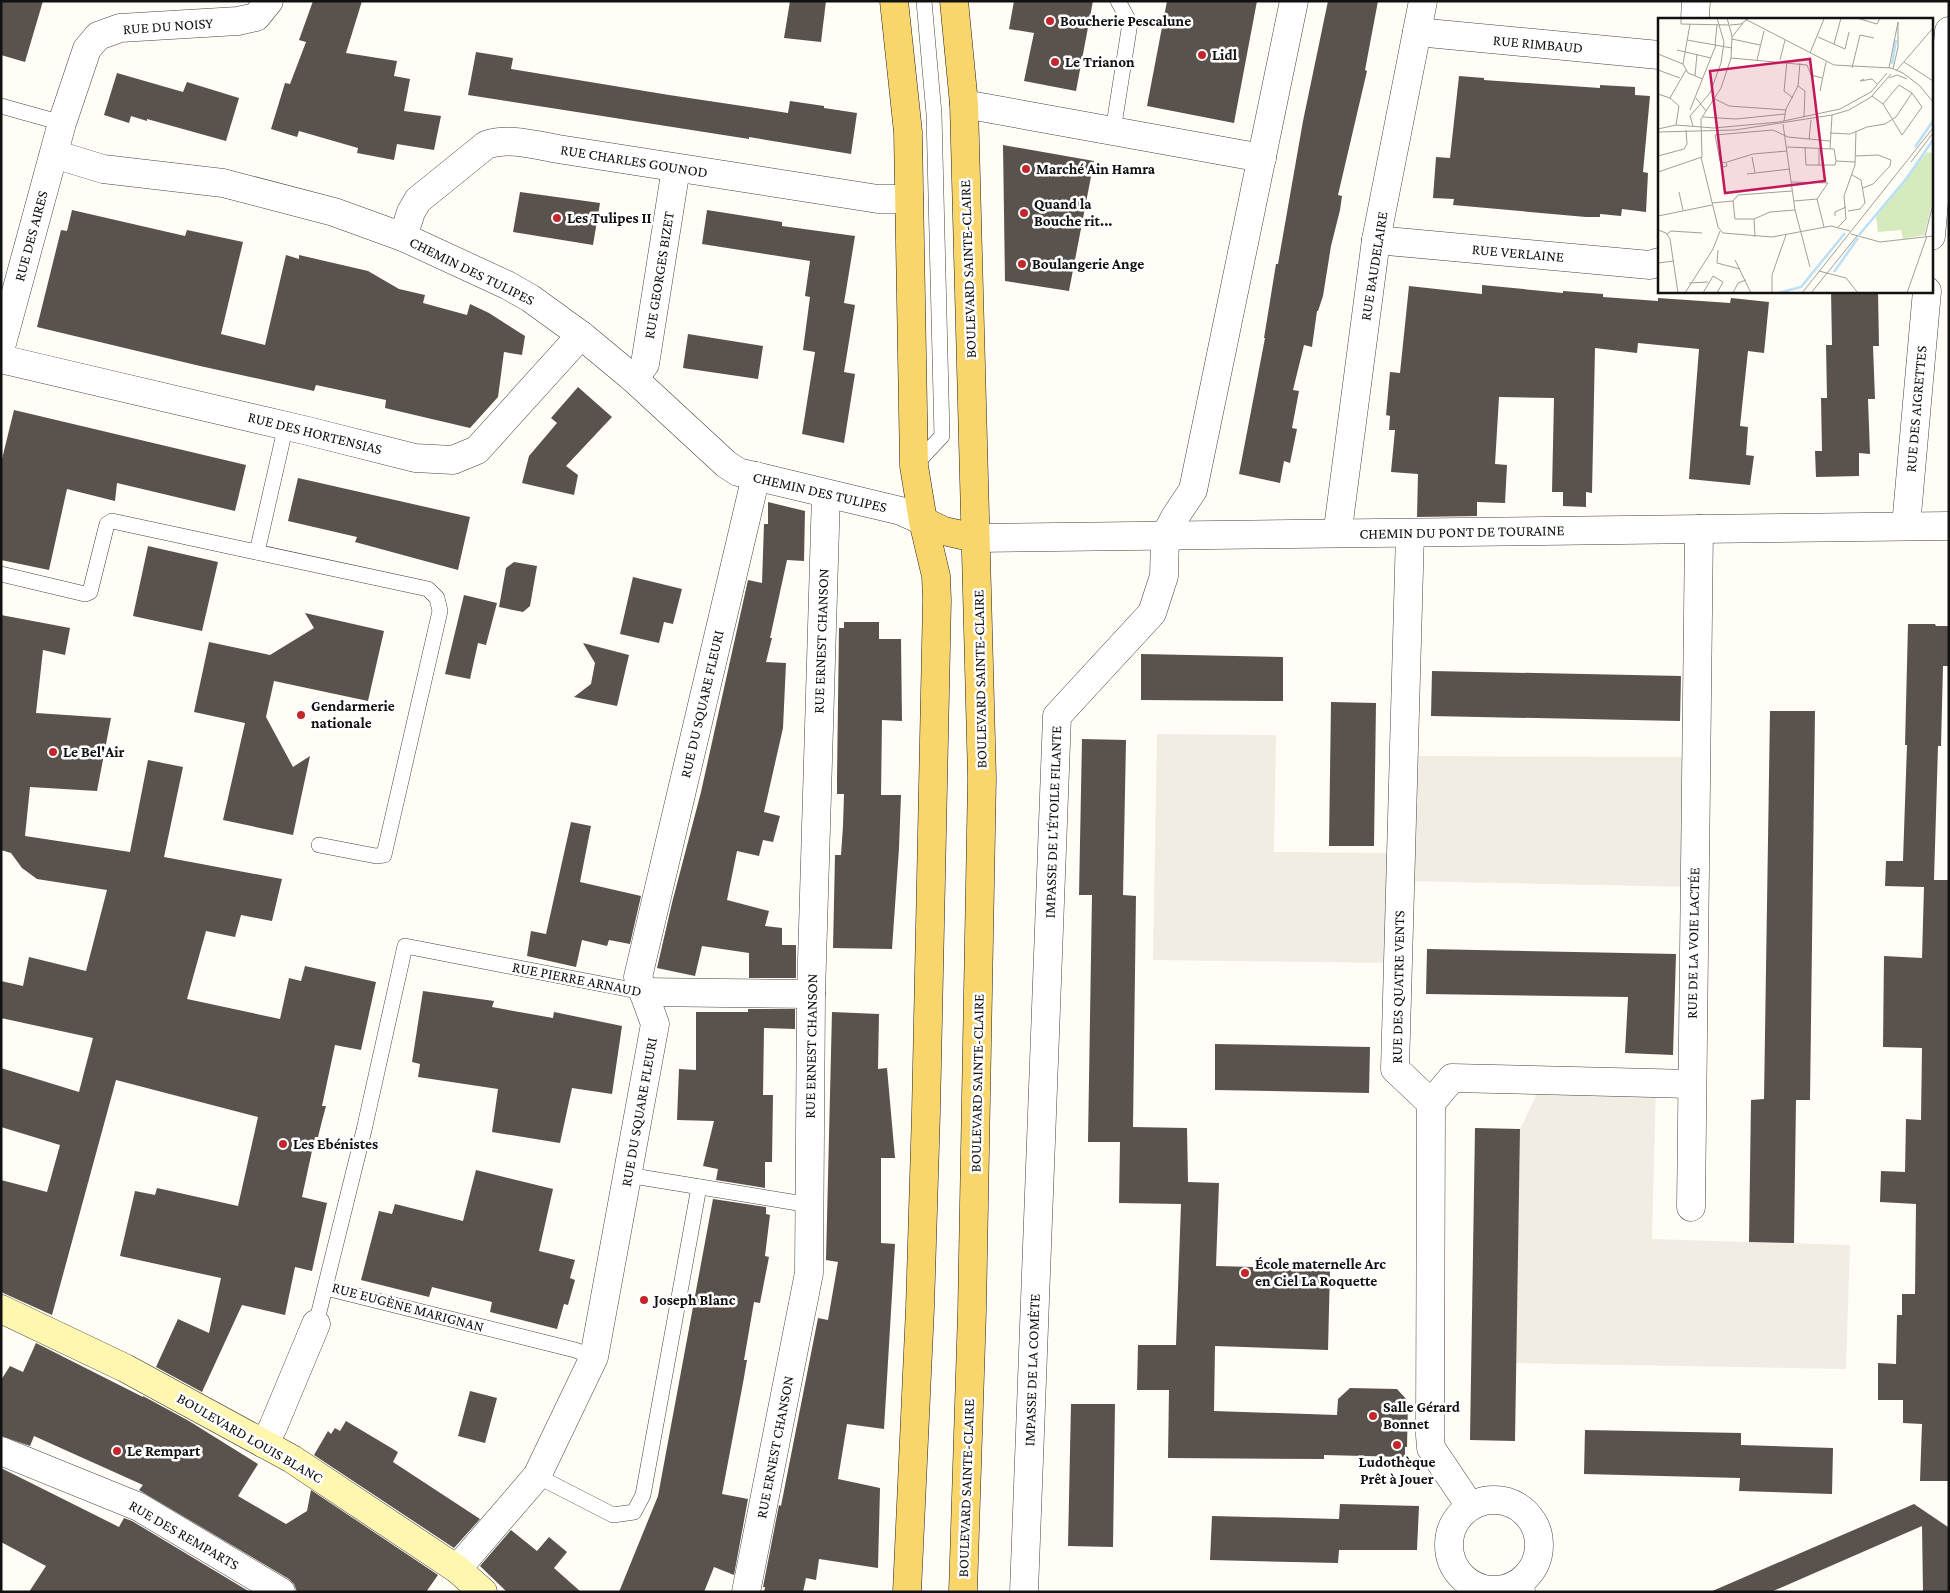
<svg xmlns="http://www.w3.org/2000/svg" width="1950" height="1593" font-family="'Crimson Pro',serif">
  <style>
    .plaza { fill: #f1ede2 }
    .building { fill: #5a524d }
    .lines { fill: none; stroke-linecap: round; stroke-linejoin: round }
    .service-casing { stroke: #444; stroke-width: 16 }
    .minor-casing { stroke: #444; stroke-width: 29 }
    .secondary-casing { stroke: #333; stroke-width: 29 }
    .primary-casing { stroke: #222; stroke-width: 29 }
    .service { stroke: #fff; stroke-width: 15 }
    .minor { stroke: #fff; stroke-width: 28 }
    .secondary { stroke: #fff6b0; stroke-width: 28 }
    .primary { stroke: #f9d66b; stroke-width: 28 }
    .poi-dot { fill: #c4262e; stroke: #fff; stroke-width: 2 }
    .labels { text-anchor: middle; stroke-width: 5; stroke-linejoin: round; paint-order: stroke }
    .poi-label { font-size: 15px; font-weight: bold; fill: #111; stroke: #fff; text-anchor: start }
    .street-label { font-size: 15px; fill: #111; stroke: #fff }
    .inset-river { fill: none; stroke: #b9e0f7; stroke-width: 2.5 }
    .inset-road { fill: none; stroke: #a09f9a; stroke-width: 1 }
    .view { fill: #c2185b; fill-opacity: 0.15; stroke: #c2185b; stroke-width: 2.5 }
    .inset-edge { fill: none; stroke: #111; stroke-width: 2.5 }
  </style>
  <rect width="100%" height="100%" fill="#fffdf5"/>
  <g class="plaza">
    <path d="M1157 734 1276 735 1274 852 1400 853 1404 756 1696 757 1694 887 1400 881 1398 963 1153 960Z"/>
    <path d="M1544 1080 1656 1083 1652 1239 1850 1245 1846 1369 1516 1363 1520 1129Z"/>
  </g>
  <g class="building">
    <path d="M1 1H43L25 62 1 55Z"/>
    <path d="M313 1H362L346 53 397 61 394 76 410 79 404 111 441 116 434 150 397 144 394 160 357 153 358 148 299 131 297 137 271 129 285 83 290 84 306 42 299 40Z"/>
    <path d="M790 1H826L821 42 784 38Z"/>
    <path d="M1014 1H1093L1076 91 1024 81 1034 33 1009 29Z"/>
    <path d="M1167 1H1257L1234 123 1147 106Z"/>
    <path d="M1328 1H1378L1365 70 1367 71 1338 195 1342 196 1340 210 1331 246 1323 296 1318 311H1317L1312 347 1304 345 1293 390 1299 391 1292 428 1297 429 1290 463 1284 461 1280 483 1239 474 1265 338H1264L1276 264H1278L1303 121Z"/>
    <path d="M476 52 513 58 511 69 669 95 788 113 790 101 824 106V108L857 113 851 154 749 137V139L468 95Z"/>
    <path d="M117 73 183 92 187 82 239 98 226 141 147 119V121L131 116 129 123 104 115Z"/>
    <path d="M1459 76 1484 78V80L1600 88V85L1635 87V95L1650 96 1643 172 1648 173 1646 212 1622 209 1621 216 1600 214V217H1586L1453 205 1454 199 1433 198 1436 157 1450 158Z"/>
    <path d="M1003 145 1094 161 1069 291 1005 281Z"/>
    <path d="M520 192 600 203 593 245 513 232Z"/>
    <path d="M72 210 185 236 187 230 243 242 221 334 265 345 286 255 299 259V255L368 271 399 289 425 295 423 303 467 315 470 304 489 313 525 336 522 355 504 352 498 397 470 428 385 408 386 400 316 385 314 391 200 366 37 327 61 230 67 231Z"/>
    <path d="M707 210 782 222V226L855 236 844 303 855 305 844 372 855 374 844 443 802 434 815 352 803 350 810 297 805 296 810 261 702 244Z"/>
    <path d="M1482 285 1563 293V291L1603 294V297L1658 301V298L1730 303 1731 298 1769 302 1764 353 1748 351 1740 426 1748 427 1746 455 1754 456 1750 485 1689 479 1699 349 1638 343 1637 353 1595 348 1592 493 1586 492V507L1563 506V492H1552L1554 398 1499 397 1495 464 1507 465 1505 503 1477 502V516L1417 517 1418 474 1391 472 1395 430H1389L1390 416 1386 415 1390 372 1400 373 1409 286 1482 294Z"/>
    <path d="M1831 291H1878L1879 346H1873L1875 399H1868L1870 454 1859 453V476L1816 477 1815 451H1822L1821 398H1827L1826 345H1832Z"/>
    <path d="M688 334 763 346 758 379 683 368Z"/>
    <path d="M578 387 612 417 566 466 578 475 574 495 522 483 529 456 557 423 551 418Z"/>
    <path d="M14 410 246 465 235 511 117 483 115 501 67 489 49 570 1 560V463Z"/>
    <path d="M298 478 470 517 458 570 355 542 357 537 288 521Z"/>
    <path d="M768 502 805 511 804 561 787 560 770 638H772L766 662 786 663 783 728 764 812 780 816 773 842 763 840 759 856 737 851 727 900 769 911 765 926 782 928V945H796V978H749V953L702 946 695 976 657 968 672 903 701 792 748 580 762 583 764 524H768Z"/>
    <path d="M148 546 218 562 202 631 133 616Z"/>
    <path d="M514 562 537 566 530 606 523 612 499 607 506 568Z"/>
    <path d="M633 577 682 589 673 624 664 622 659 643 620 634Z"/>
    <path d="M464 595 497 603 486 645 478 643 470 679 445 674Z"/>
    <path d="M305 613 384 631 368 701 274 681 266 717 293 767 310 756 293 835 223 820 245 723 194 712 209 642 270 655 314 628Z"/>
    <path d="M1 615 70 628 65 655 43 650 36 713 111 718 97 791 30 787 25 836 130 852 148 760 183 767 164 857 282 879 272 921 241 915 235 937 206 931 187 999 280 1019 289 978 301 981 305 966 376 982 361 1050 335 1045 322 1106H326L322 1121 318 1137H315L302 1197 327 1203 312 1271 295 1267 285 1315 242 1305 202 1392 156 1367 178 1319 209 1333 221 1278 120 1256 135 1191 155 1195 157 1188 238 1206 258 1117 116 1080 52 1315 1 1292V1180L47 1192 60 1145 1 1127V1068L79 1092 93 1038 1 1018V981L23 986 29 957 86 971 107 890 37 879 22 868 11 853 1 850Z"/>
    <path d="M844 622H879V639H901L902 721 882 720 881 795H901L899 848 892 949 833 948 835 855H841L843 826 844 794H837V778L839 628H844Z"/>
    <path d="M1908 624H1935L1936 626H1949V666H1943L1941 746H1938L1934 880H1949V1481H1920L1922 1424 1903 1423V1400H1878V1363L1896 1364 1897 1315H1902V1294H1915L1916 1204 1880 1202 1881 1171 1905 1172 1906 1119 1921 1120 1922 1048 1883 1047 1884 956 1922 958 1924 887 1885 886 1886 861H1903L1907 745H1905Z"/>
    <path d="M583 643 629 655 617 706 574 697 591 684 595 663Z"/>
    <path d="M1141 654 1283 657V701L1141 700Z"/>
    <path d="M1432 671 1681 676 1680 721 1431 716Z"/>
    <path d="M1331 702 1376 703 1374 846H1329Z"/>
    <path d="M1770 711H1815L1810 1100H1796L1794 1243 1749 1242 1751 1100 1764 1099Z"/>
    <path d="M1082 739 1126 740 1123 895 1136 896 1133 1127 1187 1128 1188 1182 1219 1183 1216 1266 1330 1269 1328 1350 1215 1346 1214 1411 1337 1415 1338 1399 1350 1388 1397 1389 1408 1401 1407 1447H1405V1457L1324 1455V1459L1168 1458 1169 1390H1137L1138 1345H1176L1181 1204 1119 1203 1120 1142H1088L1092 895H1079Z"/>
    <path d="M571 822 591 826 580 882 641 896 630 944 609 940 607 946 582 940 576 967 527 956 531 931 546 934Z"/>
    <path d="M1427 949 1676 954 1673 1055 1625 1053 1628 997 1426 994Z"/>
    <path d="M423 991 494 1001 492 1007 553 1018 554 1012 622 1026 612 1094 572 1088 560 1143 492 1132 498 1089 418 1077 420 1064 412 1062Z"/>
    <path d="M748 1009H795V1029L764 1028 763 1095H773L772 1162H765V1188L716 1180 718 1169 703 1166 714 1121 677 1120 679 1069 696 1070V1012H748Z"/>
    <path d="M832 1012 879 1014 878 1069 887 1068 895 1158H881V1243L895 1244 884 1429 847 1424 838 1479 880 1488 878 1568 819 1559 816 1580 806 1578 803 1592H764L765 1587H763L779 1505 781 1506 818 1318 828 1320 838 1262 826 1260Z"/>
    <path d="M1215 1044 1370 1047 1369 1093 1215 1090Z"/>
    <path d="M1475 1128 1520 1129 1515 1441 1470 1440Z"/>
    <path d="M476 1170 553 1189 539 1251 575 1260 570 1278 575 1280 568 1305 564 1304 557 1329 490 1312 492 1302 432 1287 429 1297 361 1280 379 1211 392 1214 395 1204 463 1221Z"/>
    <path d="M713 1199 766 1207V1214L770 1215 765 1256 769 1257 760 1303 754 1302 744 1360H747L743 1383 722 1494 748 1499 734 1575 714 1567 704 1592H619L658 1496Z"/>
    <path d="M36 1343 143 1397V1396L189 1421 258 1464 238 1496 286 1524 307 1511 311 1490 438 1575 426 1592H297L294 1584 289 1579 139 1490 143 1485 34 1436 30 1446 1 1436V1380L10 1366 23 1372Z"/>
    <path d="M470 1391 497 1398 485 1443 458 1436Z"/>
    <path d="M1071 1404H1115L1113 1547 1068 1546Z"/>
    <path d="M346 1421 398 1452 393 1462 480 1519 454 1548 314 1455 328 1431 331 1434 335 1428 340 1431Z"/>
    <path d="M1585 1430 1741 1433V1445L1833 1448 1832 1494 1739 1491 1740 1478 1584 1474Z"/>
    <path d="M1 1468 119 1527 124 1518 132 1521 250 1592H29L46 1566 1 1542Z"/>
    <path d="M1340 1504 1419 1506 1417 1550H1339L1338 1563 1210 1560 1212 1516 1339 1519Z"/>
    <path d="M1914 1504 1948 1527 1949 1592H1923L1922 1526 1771 1592H1710Z"/>
    <path d="M511 1530 537 1551 549 1537 567 1552 554 1568 581 1592H507L480 1566Z"/>
  </g>
  <g class="lines">
    <g class="service-casing">
      <g id="service">
        <path d="M1 106 62 123"/>
        <path d="M1113 131 1130 23 1118 1"/>
        <path d="M914 466 942 436 934 114 924 1"/>
        <path d="M257 552 286 425"/>
        <path d="M1 574 85 594 90 592 107 524 112 521 428 589 437 598 440 611 384 855 376 856 319 845"/>
        <path d="M627 1175 810 1205"/>
        <path d="M326 1288 575 1350 594 1357"/>
        <path d="M316 1324 364 1130 405 946 643 992"/>
        <path d="M537 1476 613 1515 634 1512 643 1495 699 1187"/>
        <path d="M1518 1583 1528 1592"/>
      </g>
    </g>
    <g class="minor-casing">
      <g id="minor">
        <path d="M1695 19 1696 1"/>
        <path d="M1417 32 1659 55"/>
        <path d="M964 104 1262 158"/>
        <path d="M54 154 103 169 223 183 334 212 403 237 507 285 530 298 581 335 634 379 726 464 738 472 901 511 923 521"/>
        <path d="M1931 236 1949 31"/>
        <path d="M403 237 411 212 418 200 486 145C509 137 535 145 558 149L878 199H909"/>
        <path d="M1376 240 1650 265 1659 262"/>
        <path d="M1 347 62 123 87 49 98 36 120 28 238 21 256 17 269 1"/>
        <path d="M1 359 308 431 415 458 453 460 477 450 581 335"/>
        <path d="M634 379 645 364 676 168"/>
        <path d="M1906 526 1927 291"/>
        <path d="M1340 533 1339 521 1376 240 1423 1"/>
        <path d="M1410 533 1395 1069 1431 1103 1430 1435 1431 1448 1470 1506"/>
        <path d="M975 538 1949 526"/>
        <path d="M643 992 811 994"/>
        <path d="M1431 1103 1452 1078 1691 1084"/>
        <path d="M1691 1207 1699 529"/>
        <path d="M264 1444 273 1427 316 1324"/>
        <path d="M1 1451 139 1507 281 1592"/>
        <circle cx="1494" cy="1545" r="45"/>
        <path d="M457 1569 537 1476 594 1357 655 1024 638 977 756 476"/>
        <path d="M746 1592 809 1273 811 994 826 494"/>
        <path d="M1024 1592 1057 716 1152 613 1164 576 1165 536 1175 517 1193 490 1294 1"/>
      </g>
    </g>
    <g class="secondary-casing">
      <path id="secondary" d="M1 1309 125 1368 292 1459 457 1569 483 1592"/>
    </g>
    <g class="primary-casing">
      <g id="primary">
        <path d="M894 1 908 132 914 466 923 521 936 576 937 600 926 1112 920 1308 907 1592"/>
        <path d="M954 1 964 104 982 778 972 1311 963 1592"/>
        <path d="M923 521 944 531 975 538"/>
      </g>
    </g>
    <use href="#service" class="service"/>
    <use href="#minor" class="minor"/>
    <use href="#secondary" class="secondary"/>
    <use href="#primary" class="primary"/>
  </g>
  <g class="poi-dot">
    <circle cx="1050" cy="21" r="5"/>
    <circle cx="1202" cy="55" r="5"/>
    <circle cx="1055" cy="62" r="5"/>
    <circle cx="1026" cy="169" r="5"/>
    <circle cx="1024" cy="213" r="5"/>
    <circle cx="557" cy="218" r="5"/>
    <circle cx="1022" cy="264" r="5"/>
    <circle cx="301" cy="715" r="5"/>
    <circle cx="53" cy="752" r="5"/>
    <circle cx="283" cy="1144" r="5"/>
    <circle cx="1245" cy="1273" r="5"/>
    <circle cx="644" cy="1300" r="5"/>
    <circle cx="1373" cy="1416" r="5"/>
    <circle cx="1397" cy="1445" r="5"/>
    <circle cx="117" cy="1451" r="5"/>
  </g>
  <g class="labels">
    <g class="poi-label">
      <text x="1060" y="26">Boucherie Pescalune</text>
      <text x="1212" y="60">Lidl</text>
      <text x="1065" y="67">Le Trianon</text>
      <text x="1036" y="174">Marché Ain Hamra</text>
      <text x="1034" y="209">Quand la<tspan x="1034" dy="17">Bouche rit...</tspan></text>
      <text x="567" y="223">Les Tulipes II</text>
      <text x="1032" y="269">Boulangerie Ange</text>
      <text x="311" y="711">Gendarmerie<tspan x="311" dy="17">nationale</tspan></text>
      <text x="63" y="757">Le Bel'Air</text>
      <text x="293" y="1149">Les Ebénistes</text>
      <text x="1255" y="1269">École maternelle Arc<tspan x="1255" dy="17">en Ciel La Roquette</tspan></text>
      <text x="654" y="1305">Joseph Blanc</text>
      <text x="1383" y="1412">Salle Gérard<tspan x="1383" dy="17">Bonnet</tspan></text>
      <text x="127" y="1456">Le Rempart</text>
      <text x="1397" y="1467" text-anchor="middle">Ludothèque<tspan x="1397" dy="17">Prêt à Jouer</tspan></text>
    </g>
    <g class="street-label">
      <text transform="translate(168 26) rotate(-4)" y="5">RUE DU NOISY</text>
      <text transform="translate(1538 44) rotate(5)" y="5">RUE RIMBAUD</text>
      <text transform="translate(634 161) rotate(9)" y="5">RUE CHARLES GOUNOD</text>
      <text transform="translate(31 236) rotate(-75)" y="5">RUE DES AIRES</text>
      <text transform="translate(1518 253) rotate(5)" y="5">RUE VERLAINE</text>
      <text transform="translate(1374 266) rotate(-81)" y="5">RUE BAUDELAIRE</text>
      <text transform="translate(968 269) rotate(-92)" y="5">BOULEVARD SAINTE-CLAIRE</text>
      <text transform="translate(472 271) rotate(26)" y="5">CHEMIN DES TULIPES</text>
      <text transform="translate(659 275) rotate(-81)" y="5">RUE GEORGES BIZET</text>
      <text transform="translate(1916 409) rotate(-85)" y="5">RUE DES AIGRETTES</text>
      <text transform="translate(315 433) rotate(14)" y="5">RUE DES HORTENSIAS</text>
      <text transform="translate(820 492) rotate(13)" y="5">CHEMIN DES TULIPES</text>
      <text transform="translate(1462 532) rotate(-1)" y="5">CHEMIN DU PONT DE TOURAINE</text>
      <text transform="translate(821 641) rotate(-88)" y="5">RUE ERNEST CHANSON</text>
      <text transform="translate(980 679) rotate(-91)" y="5">BOULEVARD SAINTE-CLAIRE</text>
      <text transform="translate(702 704) rotate(-77)" y="5">RUE DU SQUARE FLEURI</text>
      <text transform="translate(1053 822) rotate(-88)" y="5">IMPASSE DE L'ÉTOILE FILANTE</text>
      <text transform="translate(1693 943) rotate(-89)" y="5">RUE DE LA VOIE LACTÉE</text>
      <text transform="translate(577 979) rotate(11)" y="5">RUE PIERRE ARNAUD</text>
      <text transform="translate(1398 987) rotate(-89)" y="5">RUE DES QUATRE VENTS</text>
      <text transform="translate(811 1046) rotate(-89)" y="5">RUE ERNEST CHANSON</text>
      <text transform="translate(977 1083) rotate(-89)" y="5">BOULEVARD SAINTE-CLAIRE</text>
      <text transform="translate(639 1112) rotate(-80)" y="5">RUE DU SQUARE FLEURI</text>
      <text transform="translate(408 1307) rotate(15)" y="5">RUE EUGÈNE MARIGNAN</text>
      <text transform="translate(1032 1370) rotate(-88)" y="5">IMPASSE DE LA COMÈTE</text>
      <text transform="translate(250 1438) rotate(30)" y="5">BOULEVARD LOUIS BLANC</text>
      <text transform="translate(775 1447) rotate(-79)" y="5">RUE ERNEST CHANSON</text>
      <text transform="translate(966 1488) rotate(-88)" y="5">BOULEVARD SAINTE-CLAIRE</text>
      <text transform="translate(184 1535) rotate(30)" y="5">RUE DES REMPARTS</text>
    </g>
  </g>
  <g transform="translate(1658 18)">
    <rect width="275" height="275" fill="#fffdf5"/>
    <path d="M269 134 275 135V183L266 217 245 221 243 212 220 214 218 199Z" fill="#d5ebbd"/>
    <path class="inset-river" d="M234 46 238 22M257 129 275 103M201 217 248 161 275 122M176 254 200 220M120 275 143 269 187 215"/>
    <path class="inset-road" d="M23 0V6L71 7M199 0 219 6 222 0M87 1 176 47 233 50 245 55 262 68 275 84M72 7 83 6 91 0M74 19 85 5M160 19 187 31 191 14M74 21 102 27M29 22 74 30M176 26 183 0M57 27 59 7M19 32 53 40M152 35 166 1M0 36 25 46M73 40 149 47 153 57 164 60M99 42 106 13M122 42 127 22M129 43 126 73 135 80M246 44 275 63M25 46 32 6M25 46 30 55 45 61M194 50 202 17 216 20M231 50 240 4V29L235 51M0 52 22 60M238 53 275 10M37 58 39 36M231 60 239 57 249 61M206 61 202 63 214 61 219 66M140 68 147 73 146 99M162 73 168 44M0 76 12 80 21 88 18 107M214 78 225 86 244 117 264 89 254 75 241 67 225 86M12 80 28 52M38 80 48 93M57 81 71 88 128 92M32 92 58 27M45 99 78 101 127 96M126 103 128 91 140 68 142 45M125 106 137 192 152 249M35 108 32 98 52 75 63 45 66 24 59 0M0 111 18 107 56 110 121 104 182 91 213 74 229 55M0 114 77 112 174 97 191 92 213 79 233 56M172 115 192 116 209 109 227 106 238 99 254 75M57 117 115 112 130 119 172 123M57 117 62 143 65 149 69 148 68 144 64 145M151 121 153 102M129 129 176 131 178 143 197 144M147 129 148 147H177L178 143M161 130V147M172 131 174 97M0 138 26 131 29 126 28 112M198 138 220 137 233 142 232 148 215 166 205 170M43 139 60 209 65 215 114 219 173 208 192 213M94 139 97 155M69 144 95 136 129 133M253 144 275 115M0 154 44 139 43 101 63 70 73 40 74 18 69 0M89 156 132 151M133 164 170 165 159 181 136 183M21 174 25 192M159 181 166 209M75 183 80 177 134 173M54 185 75 183 77 201H96L97 219M190 193 202 191 207 185 203 162 194 157M0 198 54 187M177 198V194L188 189M96 201 112 194 137 192M180 209 188 201 186 178 197 147 198 113M0 212 8 215 12 221 20 275M9 216 13 213 44 215M193 216 222 224 275 218M267 218 275 186M60 232 59 245 82 251M77 242 93 275M0 245 16 243M161 253 188 260 200 275M31 265 50 264M27 275 55 231 62 213M45 275 55 258 65 264 59 275M75 275 80 265 88 262M114 275V257L128 217M144 275 275 110M153 275 199 218M249 275 269 218"/>
    <path class="view" d="M152 41 167 163 67 175 52 53Z"/>
    <rect width="275" height="275" class="inset-edge"/>
  </g>
  <rect width="1950" height="1593" fill="none" stroke="#111111" stroke-width="5"/>
</svg>
